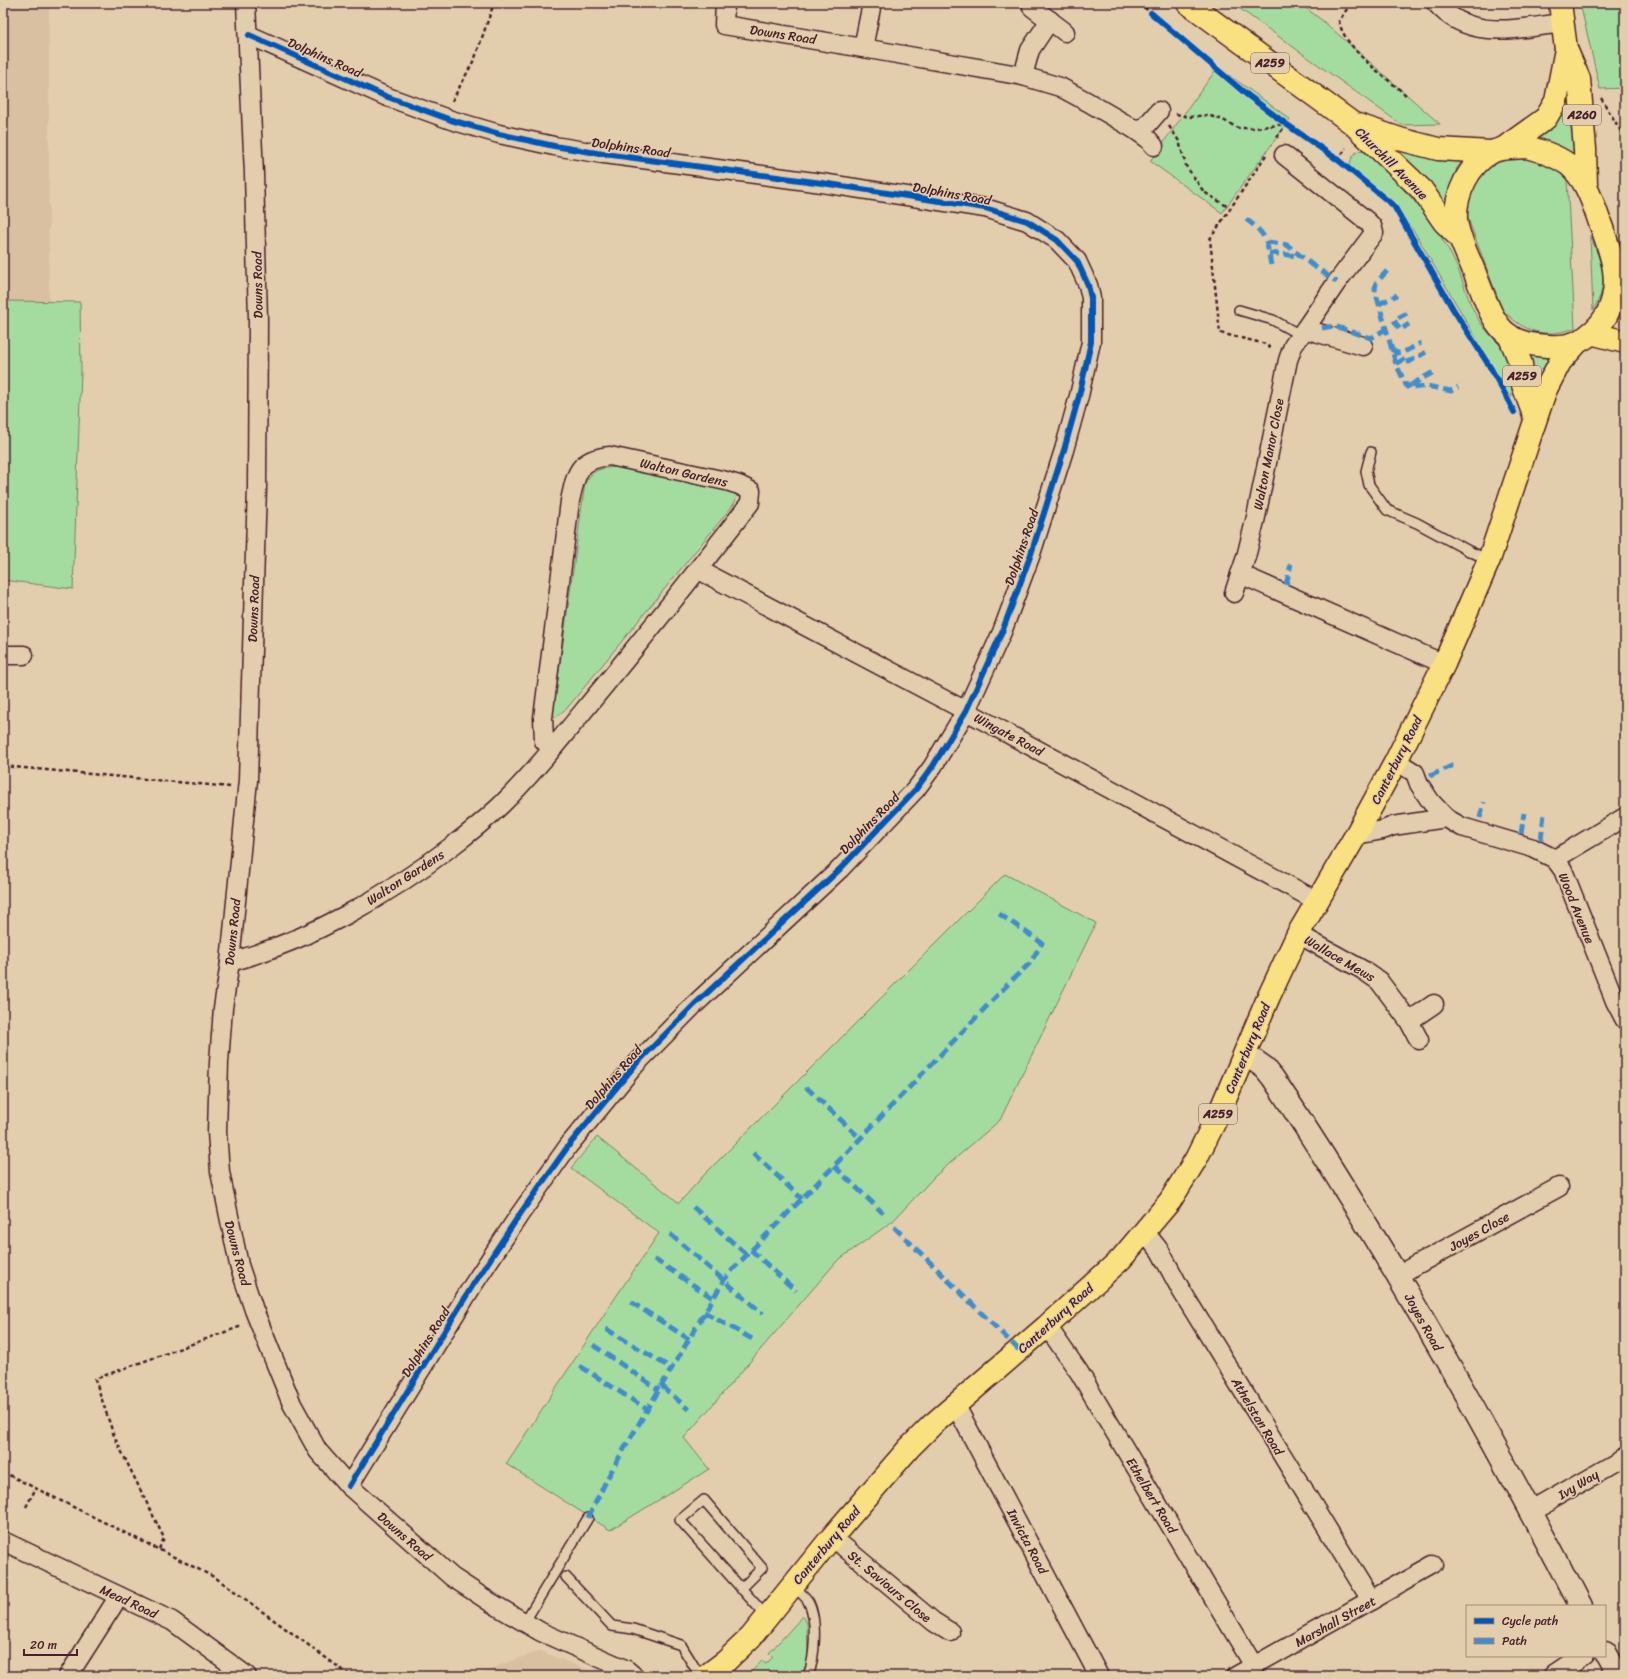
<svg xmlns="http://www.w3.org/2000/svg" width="1628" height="1679" font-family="Sriracha,sans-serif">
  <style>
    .built { fill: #d9c0a0 }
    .green { fill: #a4dca0; stroke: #777e66 }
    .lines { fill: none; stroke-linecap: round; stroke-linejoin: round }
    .lane-casing { stroke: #4a1f2b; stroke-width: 12 }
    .street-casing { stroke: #4a1f2b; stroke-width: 21 }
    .secondary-casing { stroke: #4a1f2b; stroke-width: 25 }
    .primary-casing { stroke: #4a1f2b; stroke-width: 25 }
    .highway-casing { stroke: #4a1f2b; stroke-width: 25 }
    .path { stroke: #4a1f2b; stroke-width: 2.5; stroke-dasharray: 4 3; stroke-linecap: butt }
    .lane { stroke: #e2cead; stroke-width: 9 }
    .street { stroke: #e2cead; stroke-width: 18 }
    .secondary { stroke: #e2cead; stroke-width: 22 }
    .primary { stroke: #f9e181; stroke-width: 22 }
    .highway { stroke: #f9e181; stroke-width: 22 }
    .quiet { stroke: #418dcd; stroke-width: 5; stroke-dasharray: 10 5; stroke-linecap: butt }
    .cycleway-casing { stroke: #e2cead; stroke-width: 8 }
    .cycleway { stroke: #0057b8; stroke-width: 6 }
    .labels { text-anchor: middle; stroke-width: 3; stroke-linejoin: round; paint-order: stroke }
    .shield { fill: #e2cead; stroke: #785452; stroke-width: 1 }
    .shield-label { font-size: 12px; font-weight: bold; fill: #4a1f2b }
    .street-label { font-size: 13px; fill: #4a1f2b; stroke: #e2cead }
  </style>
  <rect width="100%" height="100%" fill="#e2cead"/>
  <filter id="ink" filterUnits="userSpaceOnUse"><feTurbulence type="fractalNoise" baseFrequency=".025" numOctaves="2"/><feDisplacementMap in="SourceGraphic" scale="8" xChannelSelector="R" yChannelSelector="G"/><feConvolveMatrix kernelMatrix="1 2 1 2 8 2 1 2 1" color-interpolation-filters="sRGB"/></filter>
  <g filter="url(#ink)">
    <g class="built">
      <path d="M3 3H49V302L3 301Z"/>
      <path d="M540 1651 593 1672V1676H476L508 1662Z"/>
    </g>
    <g class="green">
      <path d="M1232 3H1299L1323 21 1440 124 1402 125Z"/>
      <path d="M1580 3H1625V88L1600 89Z"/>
      <path d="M1218 67 1290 119 1222 213 1150 161Z"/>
      <path d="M1567 85 1573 86 1576 156 1534 141Z"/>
      <path d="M1393 145 1463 160 1457 168 1448 194 1446 206 1391 149Z"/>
      <path d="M1362 150C1399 182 1436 220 1456 265 1464 282 1468 302 1478 319 1483 328 1490 334 1497 342 1507 352 1515 369 1514 383 1513 388 1512 393 1511 398L1415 233 1395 205 1363 183 1349 168C1351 160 1352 152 1362 150Z"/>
      <path d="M1529 157C1543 162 1556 168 1567 179L1575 328C1545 339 1523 332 1502 309L1467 216 1468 199 1472 186 1481 174 1489 167 1503 160 1514 158Z"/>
      <path d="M1590 235C1601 263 1611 282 1593 310Z"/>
      <path d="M3 301 80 302 81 371 73 589 3 580Z"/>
      <path d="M1527 352 1551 357 1545 365 1535 389 1530 388Z"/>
      <path d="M615 467 735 492 737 496 734 504 568 707 556 717 553 715 585 483C594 469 598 469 615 467Z"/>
      <path d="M1005 874 1096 923 1000 1120 935 1176 893 1221 837 1261 684 1438 709 1469 610 1530 506 1464 609 1307 659 1233 571 1168 597 1137 679 1203 705 1174Z"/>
      <path d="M803 1616 807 1623 808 1657 803 1676H747L762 1661 766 1664 773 1657 769 1653Z"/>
    </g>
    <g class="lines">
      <g class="lane-casing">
        <g id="lane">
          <path d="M1239 310 1273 320 1300 335"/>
          <path d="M1371 452 1366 471 1369 485 1387 510 1417 523 1469 551 1489 560"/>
          <path d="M566 1577 612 1626 633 1629 681 1645 700 1676"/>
          <path d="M792 1585C797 1590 805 1596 808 1601 818 1619 815 1658 808 1676"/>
          <path d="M741 1589 762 1568 704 1500 680 1520 767 1617"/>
          <path d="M524 1623 588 1518"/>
        </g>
      </g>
      <g class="street-casing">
        <g id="street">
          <path d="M246 3 254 174 258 319 257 487 248 780 230 962 223 1008 219 1062 217 1132 220 1172 239 1265 254 1310 292 1404 318 1451 349 1486 452 1577 490 1602 541 1632 616 1665 627 1670 634 1676"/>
          <path d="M725 3 724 25 863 48 1023 76 1060 87 1088 102 1134 129 1143 128 1146 126 1159 111"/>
          <path d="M1436 3C1470 42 1518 28 1563 23"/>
          <path d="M1032 7 1065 32"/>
          <path d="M249 35 385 96 451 120 499 134 554 146 597 153 822 183 985 208 1027 221 1057 240 1077 261 1088 285 1091 298V342L1079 396 1064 450 1031 554 1002 632 966 711 933 766 916 789 840 869 694 1005 635 1065 569 1145 520 1214 473 1285 349 1486"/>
          <path d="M863 48 872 3"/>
          <path d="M1023 76 1030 50 1050 20"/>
          <path d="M1134 129 1148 139 1154 146"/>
          <path d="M1284 155 1367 221 1372 226 1374 233 1337 282 1305 329"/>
          <path d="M699 570 966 711 1317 901"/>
          <path d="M1240 574 1444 664"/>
          <path d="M1234 593 1246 557 1256 517 1288 360 1293 346 1305 329 1363 346"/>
          <path d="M3 655H24"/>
          <path d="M1396 761 1415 773 1419 784 1431 802 1446 818 1462 827 1533 848 1555 859 1563 870 1615 1001 1625 1020"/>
          <path d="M1356 835 1383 830 1393 826 1446 818"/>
          <path d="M1555 859 1625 817"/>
          <path d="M1298 934 1363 970 1379 981 1409 1021"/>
          <path d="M230 962C309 941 387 896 452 846 468 834 484 821 499 807 537 770 570 727 604 686 653 626 702 565 750 503L751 491 739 485 726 481 610 456C578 459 576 473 570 501L543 718 544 741 552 749"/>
          <path d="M1419 1040 1409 1021 1434 1004"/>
          <path d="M1145 1232 1160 1251 1181 1290 1371 1600"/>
          <path d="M1398 1275 1559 1187"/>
          <path d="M1047 1326 1079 1372 1254 1666"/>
          <path d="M956 1406 1099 1676"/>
          <path d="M1531 1511 1625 1457"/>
          <path d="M832 1537 934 1622 950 1632"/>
          <path d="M3 1541 172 1621 247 1676"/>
          <path d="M68 1676 119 1596"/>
          <path d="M1236 1676 1433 1565"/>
          <path d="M1554 1676 1584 1656"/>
        </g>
      </g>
      <g class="secondary-casing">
        <g id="secondary">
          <path d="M1245 1054 1265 1068 1273 1078C1386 1247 1486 1425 1580 1606"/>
          <path d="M1605 1654 1617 1676"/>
        </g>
      </g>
      <g class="primary-casing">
        <g id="primary">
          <path d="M1566 49 1579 79 1585 149 1586 185"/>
          <path d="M1504 148 1546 118 1556 101 1566 49 1560 3"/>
          <path d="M1591 333 1625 342"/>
        </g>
      </g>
      <g class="highway-casing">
        <g id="highway">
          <path d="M1188 3 1352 123 1422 190 1444 222 1461 239"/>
          <path d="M1358 125 1403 140 1438 149 1491 152"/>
          <path d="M1527 147C1542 151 1557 156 1569 165 1586 180 1592 200 1599 220 1611 252 1624 284 1606 316 1599 327 1589 337 1577 342 1560 350 1522 346 1507 334 1491 321 1485 298 1477 279 1471 261 1457 237 1456 219 1455 194 1469 164 1492 152 1502 147 1516 148 1527 147Z"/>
          <path d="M1509 335 1521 364 1523 385 1535 418"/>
          <path d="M706 1676 726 1661 751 1637 832 1537 909 1448 932 1425 1047 1326 1121 1259 1170 1201 1196 1159 1221 1109 1269 996 1298 934 1356 835 1396 761 1444 664 1489 560 1545 391 1560 362 1577 343"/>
        </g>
      </g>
      <g class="path">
        <path d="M1139 3 1151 13"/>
        <path d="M1351 3 1339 21C1344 49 1386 77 1407 96"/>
        <path d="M1601 98 1625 138"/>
        <path d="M452 101 475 58 494 3"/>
        <path d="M1176 114 1189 117 1207 115 1223 120 1238 128H1254L1286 124 1276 139"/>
        <path d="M1169 126 1179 141 1186 166 1204 192 1230 208"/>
        <path d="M1266 155 1210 239 1220 333 1266 344 1272 350"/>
        <path d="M1338 160 1346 148"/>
        <path d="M3 766 231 787"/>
        <path d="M3 1472 216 1578 351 1676"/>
        <path d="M26 1507 36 1488"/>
        <path d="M159 1549 164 1538 114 1436 95 1379 242 1326"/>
      </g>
      <use href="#lane" class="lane"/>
      <use href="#street" class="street"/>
      <use href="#secondary" class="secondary"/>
      <use href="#primary" class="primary"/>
      <use href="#highway" class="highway"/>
      <g class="quiet">
        <path d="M1401 8 1404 3"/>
        <path d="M1246 219C1268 236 1266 239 1271 265"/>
        <path d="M1268 242 1287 245 1311 264"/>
        <path d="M1269 253 1300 256"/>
        <path d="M1309 266 1311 264 1337 282"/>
        <path d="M1387 271 1376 283 1375 290 1396 364 1407 387 1411 385 1412 388 1427 386 1451 391 1458 387"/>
        <path d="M1379 304 1397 295"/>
        <path d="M1407 313 1394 320 1400 330 1409 324"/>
        <path d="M1322 328 1334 326 1371 338 1386 329"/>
        <path d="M1391 349 1397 353 1404 352 1421 343"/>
        <path d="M1396 364 1407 357 1409 362 1426 352"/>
        <path d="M1411 385 1437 370"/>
        <path d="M1286 585 1291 564"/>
        <path d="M1430 776 1454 765"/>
        <path d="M1480 818 1484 802"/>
        <path d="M1521 834 1524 813"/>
        <path d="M1541 840 1544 814"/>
        <path d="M806 1087 860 1138"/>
        <path d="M753 1153 802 1199"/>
        <path d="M834 1166 883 1213"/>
        <path d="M693 1207 747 1255"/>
        <path d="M894 1227 1019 1350"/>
        <path d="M670 1234 763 1314"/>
        <path d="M751 1250 796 1291"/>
        <path d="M654 1259 713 1298"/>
        <path d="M631 1302 689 1339"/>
        <path d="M704 1312 754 1340"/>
        <path d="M606 1329 671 1368"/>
        <path d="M593 1345 659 1390"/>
        <path d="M580 1366 648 1410"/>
        <path d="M662 1386 689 1410"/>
        <path d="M588 1518 607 1479 624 1449 724 1280 734 1268 834 1166 1009 983 1030 963 1042 943 995 911"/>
      </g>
      <g class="cycleway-casing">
        <g id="cycleway">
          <path d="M1151 13 1246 94 1286 124 1338 160 1394 206 1453 309 1490 367 1506 396 1514 412"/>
          <path d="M249 35 385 96 451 120 499 134 554 146 597 153 822 183 985 208 1027 221 1057 240 1077 261 1088 285 1091 298V342L1079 396 1064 450 1031 554 1002 632 966 711 933 766 916 789 840 869 694 1005 635 1065 569 1145 520 1214 473 1285 349 1486"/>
        </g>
      </g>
      <use href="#cycleway" class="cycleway"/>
    </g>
  </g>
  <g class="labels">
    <g class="shield">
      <rect x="1251" y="53" width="38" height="20" rx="3"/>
      <rect x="1563" y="105" width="38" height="20" rx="3"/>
      <rect x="1503" y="366" width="38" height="20" rx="3"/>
      <rect x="1199" y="1104" width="38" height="20" rx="3"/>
    </g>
    <g class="shield-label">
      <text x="1270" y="67">A259</text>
      <text x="1582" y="119">A260</text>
      <text x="1522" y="380">A259</text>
      <text x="1218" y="1118">A259</text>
    </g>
    <g class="street-label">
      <text transform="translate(783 34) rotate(9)" y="5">Downs Road</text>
      <text transform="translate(325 57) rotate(24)" y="5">Dolphins Road</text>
      <text transform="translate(631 147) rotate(8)" y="5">Dolphins Road</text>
      <text transform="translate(1392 163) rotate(45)" y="5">Churchill Avenue</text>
      <text transform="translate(952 193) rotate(10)" y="5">Dolphins Road</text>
      <text transform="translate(257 285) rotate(-91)" y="5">Downs Road</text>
      <text transform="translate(1268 454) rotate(-79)" y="5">Walton Manor Close</text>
      <text transform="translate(684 472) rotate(13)" y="5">Walton Gardens</text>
      <text transform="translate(1021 547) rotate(-71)" y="5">Dolphins Road</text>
      <text transform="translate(253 609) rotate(-88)" y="5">Downs Road</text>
      <text transform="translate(1009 734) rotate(28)" y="5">Wingate Road</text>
      <text transform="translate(1396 760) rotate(-63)" y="5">Canterbury Road</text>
      <text transform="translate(869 823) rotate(-46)" y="5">Dolphins Road</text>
      <text transform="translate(405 877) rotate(-33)" y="5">Walton Gardens</text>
      <text transform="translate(1577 908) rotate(68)" y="5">Wood Avenue</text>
      <text transform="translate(232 932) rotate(-84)" y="5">Downs Road</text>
      <text transform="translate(1340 958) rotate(30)" y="5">Wallace Mews</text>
      <text transform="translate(1247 1048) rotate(-67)" y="5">Canterbury Road</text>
      <text transform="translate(613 1077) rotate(-49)" y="5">Dolphins Road</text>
      <text transform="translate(1479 1231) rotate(-29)" y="5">Joyes Close</text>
      <text transform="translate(238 1253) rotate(75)" y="5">Downs Road</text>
      <text transform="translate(1055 1318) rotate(-42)" y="5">Canterbury Road</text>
      <text transform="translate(1424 1322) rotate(61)" y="5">Joyes Road</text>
      <text transform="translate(425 1342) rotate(-58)" y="5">Dolphins Road</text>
      <text transform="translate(1258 1416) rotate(59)" y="5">Athelstan Road</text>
      <text transform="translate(1578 1484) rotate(-31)" y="5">Ivy Way</text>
      <text transform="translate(1152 1495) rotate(59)" y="5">Ethelbert Road</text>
      <text transform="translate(405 1536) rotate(41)" y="5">Downs Road</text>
      <text transform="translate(1028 1541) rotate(62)" y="5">Invicta Road</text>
      <text transform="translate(826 1545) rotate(-50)" y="5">Canterbury Road</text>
      <text transform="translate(890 1586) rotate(40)" y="5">St. Saviours Close</text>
      <text transform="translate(129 1601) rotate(25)" y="5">Mead Road</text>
      <text transform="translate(1335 1621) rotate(-29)" y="5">Marshall Street</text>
    </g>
  </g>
  <rect width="1628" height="1679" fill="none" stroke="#e2cead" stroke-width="16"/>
  <rect x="8" y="8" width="1612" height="1663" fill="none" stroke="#4a1f2b" stroke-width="1.5" filter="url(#ink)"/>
  <rect x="1466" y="1605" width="140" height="52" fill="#e2cead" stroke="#a58879"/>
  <rect x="1474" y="1618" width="20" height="6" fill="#0057b8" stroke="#a58879"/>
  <text x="1502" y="1625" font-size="12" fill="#4a1f2b">Cycle path</text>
  <rect x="1474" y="1638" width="20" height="6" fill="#418dcd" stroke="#a58879"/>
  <text x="1502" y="1645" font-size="12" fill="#4a1f2b">Path</text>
  <path d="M24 1649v6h53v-6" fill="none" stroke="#4a1f2b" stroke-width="2"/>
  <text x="30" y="1649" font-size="12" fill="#4a1f2b" stroke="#e2cead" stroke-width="3" paint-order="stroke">20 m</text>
</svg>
